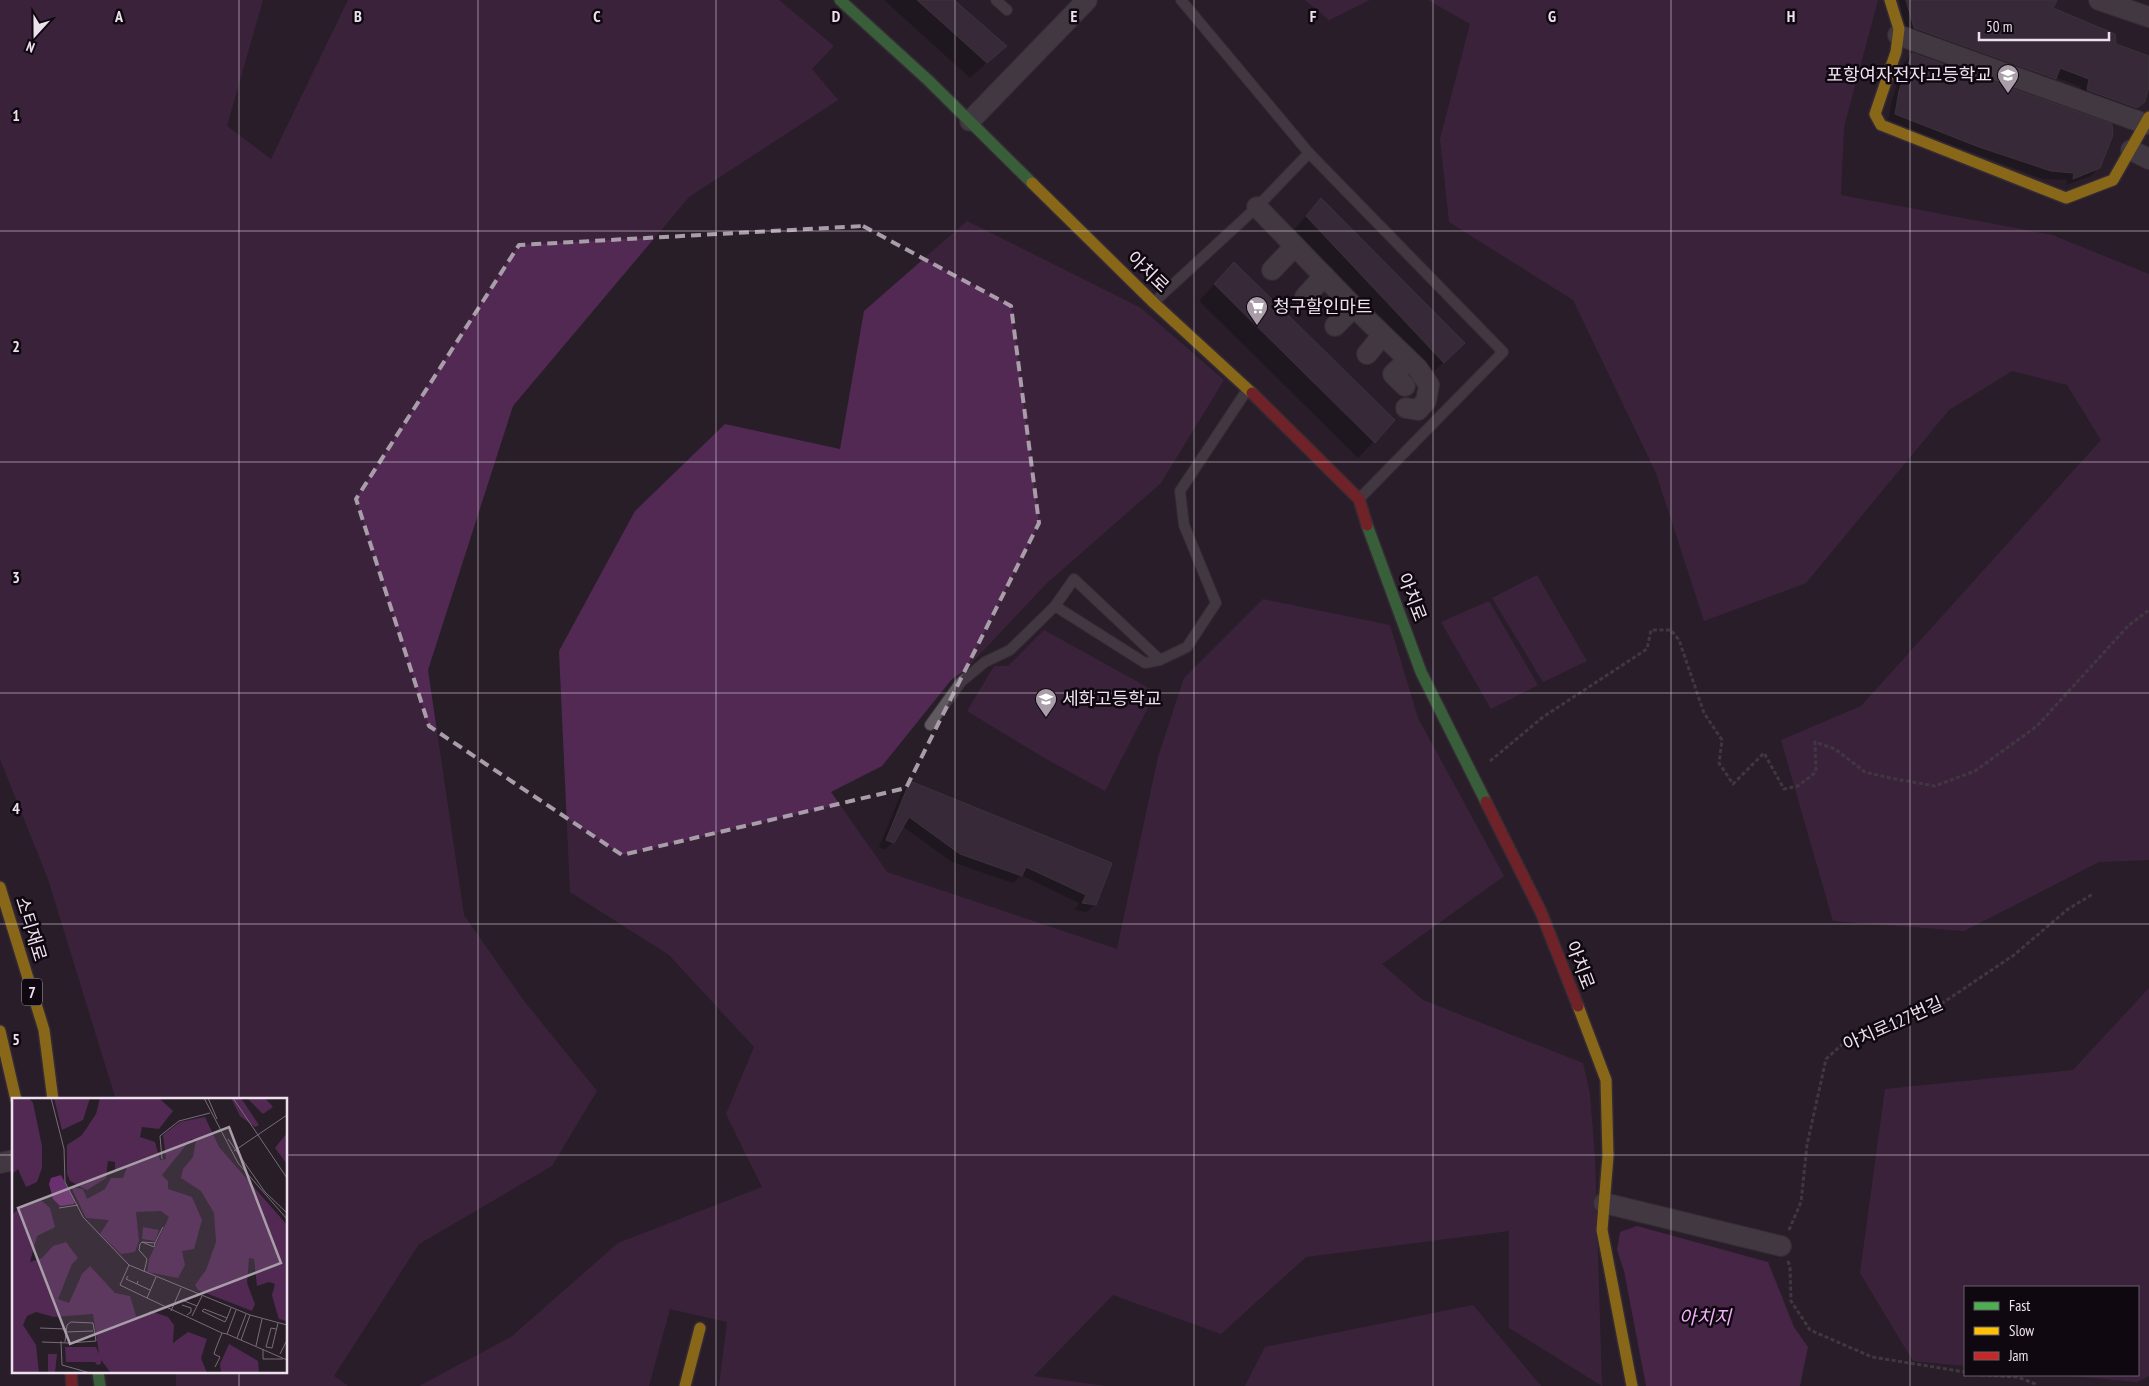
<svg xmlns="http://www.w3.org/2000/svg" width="2149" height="1386" font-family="'PT Sans Narrow','Noto Sans KR',sans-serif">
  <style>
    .green { fill: #512953 }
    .water { fill: #6a2f6e }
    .shadow { fill: #0007 }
    .building { fill: #49394a; stroke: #534b53 }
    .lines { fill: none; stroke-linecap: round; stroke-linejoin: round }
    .lane-casing { stroke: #443b44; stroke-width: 12 }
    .street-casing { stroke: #443b44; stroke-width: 22 }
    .fast-casing { stroke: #443b44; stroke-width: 14 }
    .slow-casing { stroke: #443b44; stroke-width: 14 }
    .jam-casing { stroke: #443b44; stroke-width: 14 }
    .path { stroke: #5e585f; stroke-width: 3; stroke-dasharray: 4 2.5; stroke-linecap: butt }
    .lane { stroke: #605960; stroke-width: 10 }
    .street { stroke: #605960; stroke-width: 20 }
    .fast { stroke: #4caf50; stroke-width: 11 }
    .slow { stroke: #ffc107; stroke-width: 11 }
    .jam { stroke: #c62828; stroke-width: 11 }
    .marked { fill: none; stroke: #a89da9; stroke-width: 4; stroke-dasharray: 10 6; stroke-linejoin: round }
    .grid { fill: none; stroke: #ede1ee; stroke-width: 1; stroke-opacity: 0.55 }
    .labels { text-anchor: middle; stroke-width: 5; stroke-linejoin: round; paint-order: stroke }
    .shield { fill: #0f0810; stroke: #aaa0ab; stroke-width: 1 }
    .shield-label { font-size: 16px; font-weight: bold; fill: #ede1ee }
    .poi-label { font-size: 18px; fill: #ede1ee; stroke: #0f0810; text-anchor: start }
    .street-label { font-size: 18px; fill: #ede1ee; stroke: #0f0810 }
    .water-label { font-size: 19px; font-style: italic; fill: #f4adf8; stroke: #0f0810 }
    .inset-road { fill: none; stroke: #776c77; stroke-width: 1 }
    .view { fill: #a89da9; fill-opacity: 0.15; stroke: #a89da9; stroke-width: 2.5 }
    .inset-edge { fill: none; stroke: #ede1ee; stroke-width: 2.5 }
    .grid-label { font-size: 16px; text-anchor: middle; font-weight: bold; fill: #ede1ee; stroke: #0f0810; stroke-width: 5; stroke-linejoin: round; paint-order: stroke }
  </style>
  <rect width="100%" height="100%" fill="#281e28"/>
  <g class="green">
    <path d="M0 0H263L227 126 271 159 348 0H779L834 46 812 69 838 100 689 197 513 406 428 670 464 915 524 1001 597 1091 552 1166 419 1244 334 1376 348 1386H176V1372H286V1100H116L48 879 0 759Z"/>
    <path d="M1305 0H1370L1329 20Z"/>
    <path d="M1428 0H1878L1844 127 1841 195 2052 235 2149 274V860L2099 862 1964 931 1833 921 1781 740 1861 706 2101 440 2067 385 2012 371 1949 410 1806 583 1704 621 1656 473 1573 300 1449 222 1440 139 1470 24Z"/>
    <path d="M967 221 1141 308 1224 380 1161 483 1046 584 964 671 952 679 882 766 831 792 887 872 1117 949 1158 757 1184 678 1263 599 1390 625 1418 718 1504 876 1382 964 1423 1000 1583 1063 1590 1094 1595 1158 1602 1386 1509 1328V1231L1306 1257 1221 1334 1113 1295 1034 1376 1106 1386H719L727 1322 670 1309 649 1386H419L511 1337 618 1243 762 1187 726 1114 754 1047 669 955 570 892 559 651 635 511 725 424 840 449 864 311Z"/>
    <path d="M1537 575 1587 661 1543 682 1492 598Z"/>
    <path d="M1489 601 1538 685 1491 709 1441 622Z"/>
    <path d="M1044 630 1156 692 1105 791 1046 759 967 711 994 666H1008Z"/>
    <path d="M2149 988V1376L2137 1382 2061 1375H2138V1287H1965V1366L1913 1361 1860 1273 1885 1089 2073 1070Z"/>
    <path d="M1473 1305 1541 1386H1245L1265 1347Z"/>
  </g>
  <path class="water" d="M1637 1226 1768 1262 1794 1327 1808 1347 1800 1386H1646L1624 1271 1617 1250 1620 1232Z"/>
  <g class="shadow">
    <path d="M884 0H952L1005 46 970 78Z"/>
    <path d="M1899 0H2055L2051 9 2114 45 2149 57V80L2144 102 2136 110 2080 98 2081 87 2055 77 2047 86 1907 36Z"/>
    <path d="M1912 54 2099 167 2091 176 2066 185 2067 180 2043 179 1888 121 1892 100 1904 62Z"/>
    <path d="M1321 199 1463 343 1427 378 1291 233Z"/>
    <path d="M1234 263 1393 421 1358 458 1199 301Z"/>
    <path d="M910 783 1110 863 1095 904 1087 912 1075 910 1079 903 1021 875 1013 883 952 862 902 826 893 842 885 850 879 847 902 791Z"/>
  </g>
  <g class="building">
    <path d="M917 0H954L1007 46 987 63Z"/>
    <path d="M1906 0H2057L2053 8 2115 34 2116 44 2149 56V86L2145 102 2137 108 2087 90 2089 79 2060 68 2056 79 1914 28Z"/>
    <path d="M1912 53 2112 124 2113 135 2100 168 2073 179 2074 173 2051 171 1979 147 1895 114 1899 91Z"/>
    <path d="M1321 198 1465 343 1444 363 1306 216Z"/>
    <path d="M1234 262 1395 420 1375 443 1214 284Z"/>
    <path d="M910 781 1112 863 1096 905 1082 903 1086 895 1026 867 1022 876 960 854 909 817 894 843 886 840Z"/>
  </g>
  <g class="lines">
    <g class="lane-casing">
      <g id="lane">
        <path d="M996 0 1007 10"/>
        <path d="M1309 153 1503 352 1360 498"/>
        <path d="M1154 302 1257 207 1309 153 1181 0"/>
        <path d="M1160 660 1145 663 1055 606 1074 579 1160 660 1187 647 1216 603 1184 525 1180 491 1247 390"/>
        <path d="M930 725 961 682 985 662 1010 650 1055 606"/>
      </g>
    </g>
    <g class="street-casing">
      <g id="street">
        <path d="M2099 0 2149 17"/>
        <path d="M1898 35 2146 124"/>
        <path d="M970 121 1087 0"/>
        <path d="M2131 150 2149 159"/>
        <path d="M1257 207 1354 307 1335 326"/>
        <path d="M1272 270 1295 246"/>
        <path d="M1305 297 1324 276"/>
        <path d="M1354 307 1418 369 1429 385 1426 401 1418 410 1406 408"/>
        <path d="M1367 354 1382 336"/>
        <path d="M1405 386 1393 374 1408 360"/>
        <path d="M0 1163 14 1160"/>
        <path d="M1604 1203 1781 1246"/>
      </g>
    </g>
    <g class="fast-casing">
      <g id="fast">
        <path d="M840 0 929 81 1032 183"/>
        <path d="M1367 525 1421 672 1486 802"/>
        <path d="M98 1372 100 1386"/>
      </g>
    </g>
    <g class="slow-casing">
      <g id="slow">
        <path d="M1890 0 1899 29 1896 52 1875 114 1881 125 2066 198 2113 180 2149 117"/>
        <path d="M1032 183 1154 303 1252 393"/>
        <path d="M0 887 44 1030 53 1100"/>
        <path d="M1578 1006 1606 1080 1608 1156 1602 1230 1632 1386"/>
        <path d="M0 1031 16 1100"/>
        <path d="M685 1386 700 1328"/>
      </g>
    </g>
    <g class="jam-casing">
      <g id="jam">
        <path d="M1252 393 1359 499 1367 525"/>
        <path d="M1486 802 1541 912 1578 1006"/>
        <path d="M71 1372 72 1386"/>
      </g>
    </g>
    <g class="path">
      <path d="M1490 761 1543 717 1647 649 1651 630H1671L1679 640 1704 713 1722 740 1719 763 1733 784 1764 753 1784 789 1798 786 1816 772 1815 742 1835 749 1865 772 1890 778 1935 786 1975 771 2037 726 2128 626 2149 610"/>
      <path d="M1789 1230 1801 1202 1807 1145 1826 1059 1846 1041 1929 1012 2014 955 2068 909 2093 894"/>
      <path d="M1788 1261 1790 1267 1791 1301 1810 1330 1872 1357 1965 1372"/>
      <path d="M1981 1375 2018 1377 2035 1384V1386"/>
    </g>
    <use href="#lane" class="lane"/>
    <use href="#street" class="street"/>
    <use href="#fast" class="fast"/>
    <use href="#slow" class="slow"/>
    <use href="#jam" class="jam"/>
  </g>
  <path d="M0 0H2149V1386H0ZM863 226 1011 306 1039 523 906 788 622 855 429 726 356 499 519 245Z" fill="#281e28" fill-opacity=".55" fill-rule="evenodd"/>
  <path class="marked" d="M863 226 1011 306 1039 523 906 788 622 855 429 726 356 499 519 245Z"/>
  <path class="grid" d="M239 0V1100M478 0V1386M716 0V1386M955 0V1386M1194 0V1386M1433 0V1386M1671 0V1386M1910 0V1386M0 231H2149M0 462H2149M0 693H2149M0 924H2149M0 1155H14M286 1155H2149M239 1372V1386"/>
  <defs>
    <g id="school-pin" transform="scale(1.125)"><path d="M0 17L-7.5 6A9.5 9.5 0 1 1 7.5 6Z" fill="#a89da9" stroke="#0f0810"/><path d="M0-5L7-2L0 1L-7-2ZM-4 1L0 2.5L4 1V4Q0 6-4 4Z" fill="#fff"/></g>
    <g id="supermarket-pin" transform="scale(1.125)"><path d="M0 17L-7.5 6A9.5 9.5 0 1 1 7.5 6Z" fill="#a89da9" stroke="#0f0810"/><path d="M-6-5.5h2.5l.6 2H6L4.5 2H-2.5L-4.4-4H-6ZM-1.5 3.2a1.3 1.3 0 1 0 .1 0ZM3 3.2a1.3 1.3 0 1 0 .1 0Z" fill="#fff"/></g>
  </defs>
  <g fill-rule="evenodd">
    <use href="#school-pin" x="2008" y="75"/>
    <use href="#supermarket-pin" x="1257" y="307"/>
    <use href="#school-pin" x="1046" y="699"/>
  </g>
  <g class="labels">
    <rect class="shield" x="22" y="978.5" width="20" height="27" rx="4"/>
    <g class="shield-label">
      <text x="32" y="998">7</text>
    </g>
    <g class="poi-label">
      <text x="1992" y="81" text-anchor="end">포항여자전자고등학교</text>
      <text x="1273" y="313">청구할인마트</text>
      <text x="1062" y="705">세화고등학교</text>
    </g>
    <g class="street-label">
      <text transform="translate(1148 272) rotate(44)" y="6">아치로</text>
      <text transform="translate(1412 597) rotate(69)" y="6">아치로</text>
      <text transform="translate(31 929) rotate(73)" y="6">소티재로</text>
      <text transform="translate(1580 965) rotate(69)" y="6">아치로</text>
      <text transform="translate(1893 1024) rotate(-24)" y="6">아치로127번길</text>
    </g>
    <g class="water-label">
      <text x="1705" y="1324">아치지</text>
    </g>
  </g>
  <g transform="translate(12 1098)">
    <rect width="275" height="275" fill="#281e28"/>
    <path d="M0 0H17L21 5 30 48V70L25 84 14 89 6 71 0 76ZM42 0H78L71 22 50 32ZM88 0H147L161 13 147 31 130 29 128 39 143 44 148 62 154 61 151 37 168 24 193 19 207 49 275 127V223L267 221 265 215 260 197 263 186 257 184 245 188 242 161 237 160 235 185 243 206 240 213 186 192 183 187 194 172 204 144 202 115 189 93 169 80 171 71 181 59 184 42 179 41 150 77 156 83V91L180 99 190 122 182 151 170 153 173 167 166 180 135 174 137 161 157 119 149 113 124 114 127 143 123 154 109 156 88 136 97 122 74 120 59 89 71 91 75 101 93 91 99 80H111L115 69 103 72V64L96 63 94 80 75 92 58 83 55 76V47L70 37 84 16ZM219 0H229L247 27 243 29 228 18ZM253 0 261 9 251 16 236 1ZM275 35V66L263 50ZM30 103 38 110 43 129 25 138 18 164 30 160 41 148 54 144 66 160 60 166 46 201 57 205 70 176 78 168 103 195 118 198 124 218 132 219 138 213 156 219 162 227 161 245 176 234 195 241 189 260 195 275H99L89 262V266L85 267 83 264H54L53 249H84L87 256 81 216 42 219 24 214 15 218 11 227 24 247 27 275H0V117L7 110ZM131 129 147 132 143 143 130 141ZM217 246 246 263 247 275H209L208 266ZM36 256H45L43 275H36Z" fill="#512953"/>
    <path d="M49 77 63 103 62 106 48 108 41 101 37 86 39 80Z" fill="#6a2f6e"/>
    <path class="inset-road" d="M39 0 52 51 53 84 71 119 117 167 238 217 275 227M192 0 226 65 275 121M196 0 205 21M221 0 275 80M216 41 253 94 275 115M222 53 275 17M150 61 148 38 167 23 198 15M47 110 66 107M130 144 143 145 142 149 130 144 128 146 127 152 135 161 132 174M143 145 151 129M117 167 108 187 135 200M116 178 114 181 125 186M144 179 135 200 210 235M126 183 125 186 138 192M170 202 185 208M170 207 179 210V214L175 217M159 213 169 190M180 218 190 198M215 220 192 211 190 213 213 224 215 220 219 210M28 230 54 231M264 231 259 230 254 249 260 250 266 225M54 234 81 233M215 236 275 262M225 240 234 216M229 242 238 217M49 243 50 267 78 275M30 244 57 245 84 243 81 225 59 224 55 227 53 244M244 248 250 221M251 251V261H271M268 256 275 242M203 269 208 259 202 256 204 250 210 235 215 236 224 212"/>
    <path class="view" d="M217 29 269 165 58 246 6 110Z"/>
    <rect width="275" height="275" class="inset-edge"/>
  </g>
  <g class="grid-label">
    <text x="119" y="22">A</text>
    <text x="358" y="22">B</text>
    <text x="597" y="22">C</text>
    <text x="836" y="22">D</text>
    <text x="1074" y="22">E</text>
    <text x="1313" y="22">F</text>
    <text x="1552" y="22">G</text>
    <text x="1791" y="22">H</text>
    <text x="16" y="121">1</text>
    <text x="16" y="352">2</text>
    <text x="16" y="583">3</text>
    <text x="16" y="814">4</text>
    <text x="16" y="1045">5</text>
  </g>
  <rect x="1964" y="1286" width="175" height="90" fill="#0f0810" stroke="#685f69"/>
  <rect x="1974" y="1302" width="25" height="8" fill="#4caf50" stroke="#685f69"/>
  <text x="2009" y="1311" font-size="15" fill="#ede1ee">Fast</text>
  <rect x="1974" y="1327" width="25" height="8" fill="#ffc107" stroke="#685f69"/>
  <text x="2009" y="1336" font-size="15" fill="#ede1ee">Slow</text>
  <rect x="1974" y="1352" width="25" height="8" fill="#c62828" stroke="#685f69"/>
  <text x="2009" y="1361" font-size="15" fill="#ede1ee">Jam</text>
  <g transform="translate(35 35) rotate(201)" stroke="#0f0810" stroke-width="4" paint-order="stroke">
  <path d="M0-4L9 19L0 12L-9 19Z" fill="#ede1ee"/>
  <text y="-8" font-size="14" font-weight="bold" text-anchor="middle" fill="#ede1ee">N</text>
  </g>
  <path d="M1979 32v8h130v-8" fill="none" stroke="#ede1ee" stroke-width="2.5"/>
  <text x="1986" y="32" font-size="15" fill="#ede1ee" stroke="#0f0810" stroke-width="4" paint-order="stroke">50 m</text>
</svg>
